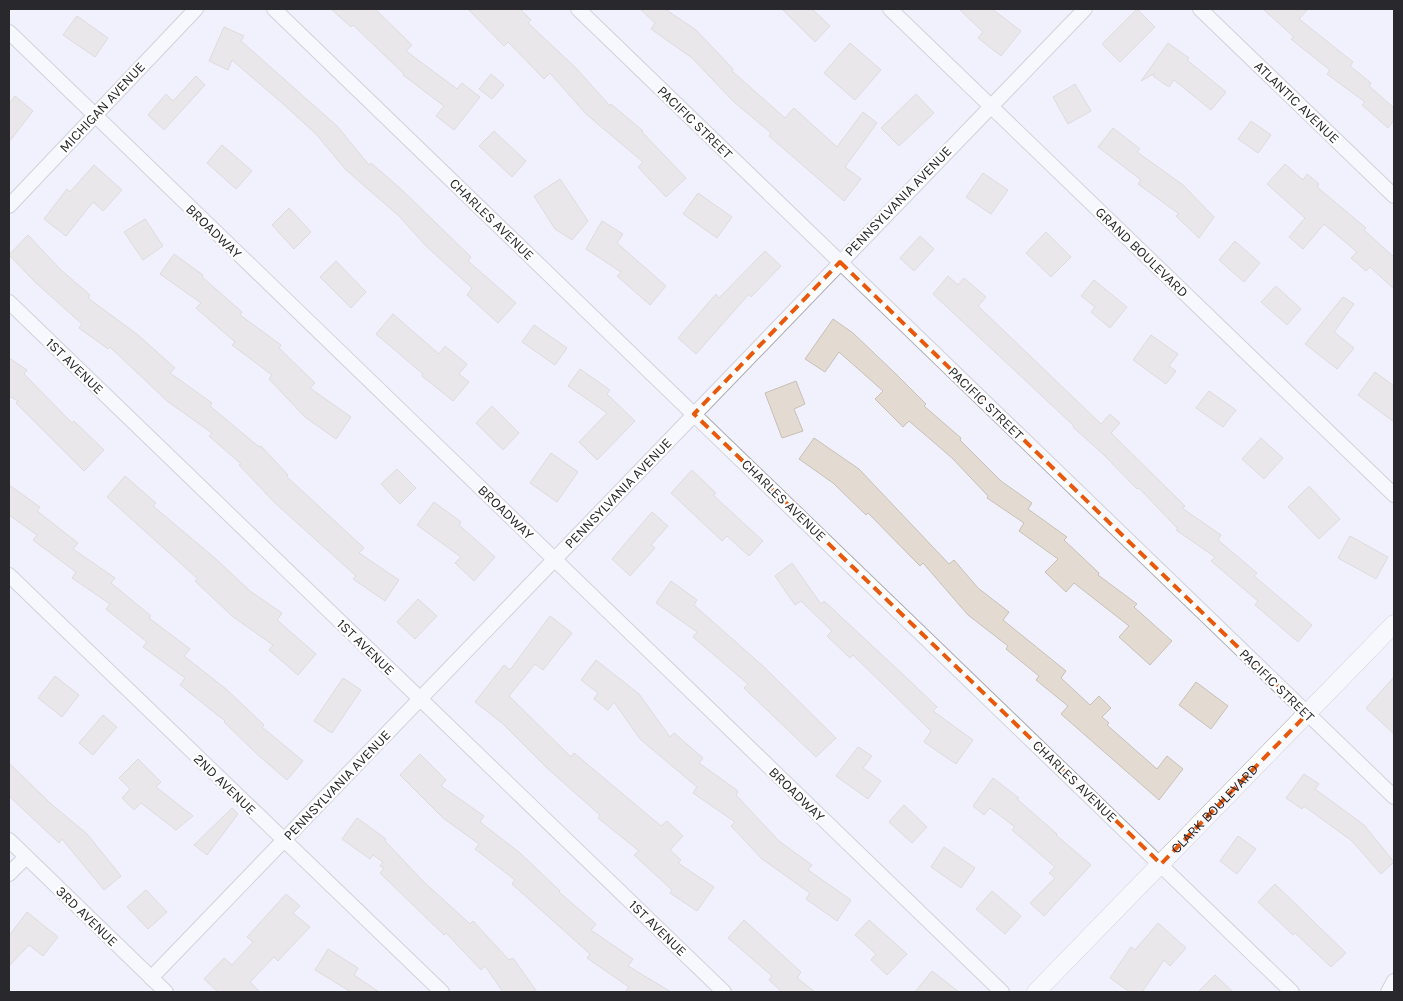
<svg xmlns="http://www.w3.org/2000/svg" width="1403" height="1001" font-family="Karla,sans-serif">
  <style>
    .building { fill: #e3dbd2; stroke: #c8c0b8 }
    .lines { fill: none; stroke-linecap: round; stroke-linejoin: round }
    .minor-casing { stroke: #adadb8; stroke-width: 16 }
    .tertiary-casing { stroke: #adadb8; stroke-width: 19 }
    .minor { stroke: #fff; stroke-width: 14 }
    .tertiary { stroke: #fff; stroke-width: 18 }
    .marked { fill: none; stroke: #e8590c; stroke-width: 4; stroke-dasharray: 10 6; stroke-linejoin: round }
    .labels { text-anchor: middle; stroke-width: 4.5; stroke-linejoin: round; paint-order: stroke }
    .street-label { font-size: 14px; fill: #29292d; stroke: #fff }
  </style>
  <rect width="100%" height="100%" fill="#f1f1fd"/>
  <g class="building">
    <path d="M331 9H375L412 45 406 51 457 89 462 83 480 97 454 130 436 116 444 106 403 75 404 74 353 25 351 27Z"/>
    <path d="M468 9H520L531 20 528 23 576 68 610 106 611 104 643 131 642 132 686 178 666 197 638 167 643 162 586 114 550 73 544 79 508 42 504 46Z"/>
    <path d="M640 9H665L696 30 733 69 732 71 785 118 794 108 837 147 863 112 877 123 845 167 861 179 844 201 769 136 771 133 734 102 692 58 651 29 655 23Z"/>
    <path d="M782 9H812L830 26 815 42Z"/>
    <path d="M959 9H992L1021 31 1001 56 978 38 983 32Z"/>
    <path d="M1137 9 1155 27 1120 62 1102 44Z"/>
    <path d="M1263 9H1308L1299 19 1353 62 1350 66 1371 83 1369 86 1394 108V120L1388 128 1362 105 1365 102 1327 74 1330 70 1291 39 1294 37Z"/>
    <path d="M77 16 108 38 95 57 63 35Z"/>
    <path d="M224 27 244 36 241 41 337 126 369 165 371 163 402 190 471 257 468 261 516 303 498 323 467 295 472 288 426 246 399 216 346 170 316 134 282 103 232 60 228 70 209 61Z"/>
    <path d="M850 43 881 70 855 100 824 73Z"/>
    <path d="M1168 43 1189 58 1187 60 1226 92 1211 110 1174 80 1169 87 1153 76 1155 73 1141 81Z"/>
    <path d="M491 74 504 85 492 99 479 89Z"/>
    <path d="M196 76 205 85 164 130 148 115 166 94 173 101Z"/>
    <path d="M1075 84 1091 111 1068 124 1053 97Z"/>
    <path d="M916 94 934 113 899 146 881 128Z"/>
    <path d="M15 96 33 111 9 142V104Z"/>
    <path d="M1251 121 1271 135 1258 153 1238 139Z"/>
    <path d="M1113 128 1140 149 1137 152 1183 185 1214 217 1199 238 1176 216 1179 214 1138 184 1141 180 1098 147Z"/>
    <path d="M494 131 526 161 512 177 479 146Z"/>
    <path d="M222 145 252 171 236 189 207 163Z"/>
    <path d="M1285 164 1303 180 1307 174 1319 184 1317 187 1366 228 1364 230 1394 257V289L1370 267 1366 271 1351 258 1357 252 1324 224 1303 249 1289 237 1305 218 1267 184Z"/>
    <path d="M94 165 122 190 103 211 93 202 66 236 44 219 67 189 70 192Z"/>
    <path d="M983 173 1008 190 991 214 966 197Z"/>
    <path d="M560 179 588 221 572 240 555 229 534 196Z"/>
    <path d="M698 193 732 217 717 238 683 214Z"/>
    <path d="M289 208 311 232 294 249 272 225Z"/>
    <path d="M145 219 163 246 143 260 124 232Z"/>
    <path d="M602 221 623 234 617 243 666 286 650 305 617 276 621 272 586 249Z"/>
    <path d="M1046 232 1071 257 1051 277 1026 253Z"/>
    <path d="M28 235 61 270 90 295 88 298 138 335 175 368 170 373 212 403 210 406 259 447 261 446 288 475 286 476 364 548 359 553 399 580 385 601 353 579 356 576 275 503 239 465 241 464 209 436 212 433 167 401 110 347 108 349 79 328 82 324 35 282 9 255Z"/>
    <path d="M920 236 934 249 914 271 900 258Z"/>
    <path d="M1235 241 1260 263 1244 282 1219 260Z"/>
    <path d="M765 251 781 266 751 297 749 294 696 354 678 338 716 294 719 298Z"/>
    <path d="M174 254 203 275 202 277 242 312 240 315 281 345 279 348 315 383 310 388 351 417 336 439 305 417 269 379 272 375 232 345 235 342 196 308 201 303 160 274Z"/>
    <path d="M336 261 366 292 351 308 320 277Z"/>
    <path d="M948 276 958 285 964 278 986 297 978 306 1101 424 1110 414 1120 423 1111 433 1185 506 1182 508 1221 535 1218 540 1257 573 1254 576 1312 625 1298 642 1255 605 1258 601 1211 561 1215 557 1176 530 1178 529 1139 488 1137 489 1104 455 1073 427 1074 426 933 294Z"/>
    <path d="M1094 280 1127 307 1110 328 1091 312 1095 307 1081 296Z"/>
    <path d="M1276 286 1301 309 1287 325 1261 302Z"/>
    <path d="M1343 297 1354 304 1334 332 1354 348 1337 369 1305 344Z"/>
    <path d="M393 314 439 354 445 346 467 364 459 374 469 382 453 401 422 376 423 374 376 334Z"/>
    <path d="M833 319 853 333 897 375 926 404 924 406 961 438 960 440 1001 481 1032 503 1028 509 1067 537 1064 540 1099 573 1098 575 1137 604 1134 607 1172 641 1150 665 1119 637 1129 626 1074 583 1066 592 1045 572 1058 559 1019 531 1024 523 987 498 988 496 952 458 909 421 903 427 875 399 883 391 839 352 825 372 805 359Z"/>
    <path d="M534 325 567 348 555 365 522 342Z"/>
    <path d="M1151 335 1178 354 1169 366 1176 371 1166 384 1133 360Z"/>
    <path d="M9 358 27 370 24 374 72 423 74 421 104 450 84 471 16 403 18 401 9 396Z"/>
    <path d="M580 369 610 390 607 394 635 421 597 460 579 442 607 413 568 386Z"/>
    <path d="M1375 372 1394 386V422L1358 395Z"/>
    <path d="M796 381 805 404 794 409 803 431 782 438 765 393Z"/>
    <path d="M1209 391 1236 410 1223 427 1196 408Z"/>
    <path d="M492 406 519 433 503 450 476 423Z"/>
    <path d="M814 438 859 469 949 564 954 560 978 588 1009 612 1003 620 1066 671 1061 678 1090 705 1099 696 1111 708 1102 717 1109 723 1107 725 1157 769 1167 756 1183 769 1159 800 1061 714 1068 706 1036 680 1039 676 1006 649 1008 646 968 615 923 563 920 566 868 513 866 515 833 483 799 459Z"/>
    <path d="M1261 438 1283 458 1264 479 1242 459Z"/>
    <path d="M551 453 578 472 557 502 530 483Z"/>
    <path d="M397 469 416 488 400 504 381 484Z"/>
    <path d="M692 470 716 493 713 495 763 541 749 556 727 536 722 541 671 493Z"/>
    <path d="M125 476 156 503 153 506 216 559 250 591 282 613 277 620 316 654 298 675 269 650 273 645 232 616 195 581 198 579 107 497Z"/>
    <path d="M9 485 40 507 37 511 78 543 73 549 115 578 111 583 151 616 149 618 190 649 184 656 226 689 264 725 262 727 303 761 287 780 259 756 224 722 225 721 180 685 185 678 143 647 147 642 106 609 110 604 72 578 76 572 33 540 37 535 9 515Z"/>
    <path d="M1309 486 1340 519 1319 539 1288 507Z"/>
    <path d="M434 502 461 522 459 525 495 557 474 581 455 563 461 557 417 525Z"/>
    <path d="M652 512 668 526 651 545 655 548 630 576 612 559Z"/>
    <path d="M1350 536 1388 557 1376 579 1338 558Z"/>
    <path d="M792 563 821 604 824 601 911 682 937 707 933 711 973 740 956 764 924 742 931 731 853 655 850 658 827 636 832 631 801 601 795 605 775 576Z"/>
    <path d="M671 581 697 600 694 605 764 667 836 738 816 757 744 688 748 684 693 637 697 632 656 603Z"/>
    <path d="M418 599 437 616 415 639 397 622Z"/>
    <path d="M550 616 572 633 543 670 535 664 509 696 571 757 574 753 661 826 667 821 683 836 670 850 681 860 678 863 714 887 697 911 670 893 672 890 634 855 639 851 598 818 600 815 547 768 502 723 475 702 504 665 510 670Z"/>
    <path d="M596 660 639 694 670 737 674 733 703 758 699 763 738 791 736 795 779 841 812 865 808 870 851 900 837 921 806 899 810 893 762 859 731 826 735 822 693 793 697 787 640 739 614 702 608 710 594 699 598 693 581 680Z"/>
    <path d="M55 676 79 695 62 717 38 698Z"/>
    <path d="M1394 677V734L1366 708Z"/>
    <path d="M343 678 361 690 332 733 314 721Z"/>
    <path d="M1196 682 1228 706 1211 729 1179 705Z"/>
    <path d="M103 715 117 727 93 755 79 743Z"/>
    <path d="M858 747 872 756 863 768 881 781 868 799 836 776Z"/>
    <path d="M420 754 446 780 441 786 484 816 480 822 520 853 560 891 559 892 596 924 591 930 633 959 628 966 671 992H625L629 987 587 958 590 954 512 884 515 880 475 849 479 844 443 818 400 775Z"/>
    <path d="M138 759 161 782 156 787 193 816 176 830 141 803 134 810 122 798 130 789 119 778Z"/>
    <path d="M9 763 50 803 87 834 121 876 104 890 62 839 59 843 9 796Z"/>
    <path d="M1304 774 1319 784 1315 789 1364 825 1394 862 1381 874 1352 841 1304 806 1302 809 1286 798Z"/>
    <path d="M993 778 1019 798 1017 799 1057 834 1056 835 1091 865 1044 916 1030 903 1055 878 1049 873 1055 867 1012 830 1015 827 990 808 984 815 973 806Z"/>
    <path d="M904 805 927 827 912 843 889 822Z"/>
    <path d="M232 808 238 814 207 855 194 845Z"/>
    <path d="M357 818 386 839 385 841 424 882 470 924 473 921 509 960 513 958 537 992H503L485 966 481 970 446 933 444 935 380 873 384 868 380 866 383 862 373 855 370 859 342 839Z"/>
    <path d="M1238 836 1256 849 1237 874 1220 861Z"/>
    <path d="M944 847 975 868 961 888 931 867Z"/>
    <path d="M1275 884 1346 953 1331 967 1295 933 1293 935 1258 902Z"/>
    <path d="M146 890 167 912 148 929 127 907Z"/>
    <path d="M992 891 1021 916 1005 934 976 909Z"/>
    <path d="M286 894 300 906 293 913 310 927 278 961 274 957 250 982 260 992H218L204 979 224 958 232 965 253 942 247 937Z"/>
    <path d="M27 912 58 937 43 956 29 945 9 966V936Z"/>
    <path d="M744 920 801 972 797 978 815 992H782L769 980 772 976 728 938Z"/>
    <path d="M869 920 907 954 887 975 871 960 876 954 855 935Z"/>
    <path d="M1158 923 1186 948 1170 966 1164 960 1142 992H1130L1110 978 1131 947 1135 950Z"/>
    <path d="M328 949 358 968 354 975 379 992H351L315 970Z"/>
    <path d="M932 971 959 992H915Z"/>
    <path d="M1215 975 1233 992H1198Z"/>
  </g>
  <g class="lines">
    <g class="minor-casing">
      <g id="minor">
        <path d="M274 9 1292 992"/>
        <path d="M578 9 1394 797"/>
        <path d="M890 9 1394 495"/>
        <path d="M1200 9 1394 196"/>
        <path d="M9 32 1002 992"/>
        <path d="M9 206 196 9"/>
        <path d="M9 302 724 992"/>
        <path d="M9 575 442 992"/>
        <path d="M9 840 166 992"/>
        <path d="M9 874 26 857"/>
        <path d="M151 978 1085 9"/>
        <path d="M1388 992 1394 981"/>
      </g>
    </g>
    <g class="tertiary-casing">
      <g id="tertiary">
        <path id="s1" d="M1036 992 1394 624"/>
      </g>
    </g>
    <use href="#minor" class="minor"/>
    <use href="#tertiary" class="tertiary"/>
  </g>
  <path d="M0 0H1403V1001H0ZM840 262 1307 714 1161 864 694 414Z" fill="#f1f1fd" fill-opacity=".55" fill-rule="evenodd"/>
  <path class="marked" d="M840 262 1307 714 1161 864 694 414Z"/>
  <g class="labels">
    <g class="street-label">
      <text transform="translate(1297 102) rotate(44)" y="5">ATLANTIC AVENUE</text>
      <text transform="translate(102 107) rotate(-47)" y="5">MICHIGAN AVENUE</text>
      <text transform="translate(695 122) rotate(44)" y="5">PACIFIC STREET</text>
      <text transform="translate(898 201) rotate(-46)" y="5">PENNSYLVANIA AVENUE</text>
      <text transform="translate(492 219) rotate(44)" y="5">CHARLES AVENUE</text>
      <text transform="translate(214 231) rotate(44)" y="5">BROADWAY</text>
      <text transform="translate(1142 252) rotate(44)" y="5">GRAND BOULEVARD</text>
      <text transform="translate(75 366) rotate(44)" y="5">1ST AVENUE</text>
      <text transform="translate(986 403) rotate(44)" y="5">PACIFIC STREET</text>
      <text transform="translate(618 493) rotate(-46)" y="5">PENNSYLVANIA AVENUE</text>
      <text transform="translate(784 500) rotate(44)" y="5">CHARLES AVENUE</text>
      <text transform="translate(506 512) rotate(44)" y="5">BROADWAY</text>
      <text transform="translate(366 647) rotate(44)" y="5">1ST AVENUE</text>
      <text transform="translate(1277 685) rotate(44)" y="5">PACIFIC STREET</text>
      <text transform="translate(1075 781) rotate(44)" y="5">CHARLES AVENUE</text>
      <text transform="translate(225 784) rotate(44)" y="5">2ND AVENUE</text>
      <text transform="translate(337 785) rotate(-46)" y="5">PENNSYLVANIA AVENUE</text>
      <text transform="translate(797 794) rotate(44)" y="5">BROADWAY</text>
      <text dy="5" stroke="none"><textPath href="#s1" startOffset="256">CLARK BOULEVARD</textPath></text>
      <text transform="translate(87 916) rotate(44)" y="5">3RD AVENUE</text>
      <text transform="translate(658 928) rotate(44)" y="5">1ST AVENUE</text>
    </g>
  </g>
  <rect width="1403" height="1001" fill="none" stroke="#29292d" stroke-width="20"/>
</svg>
